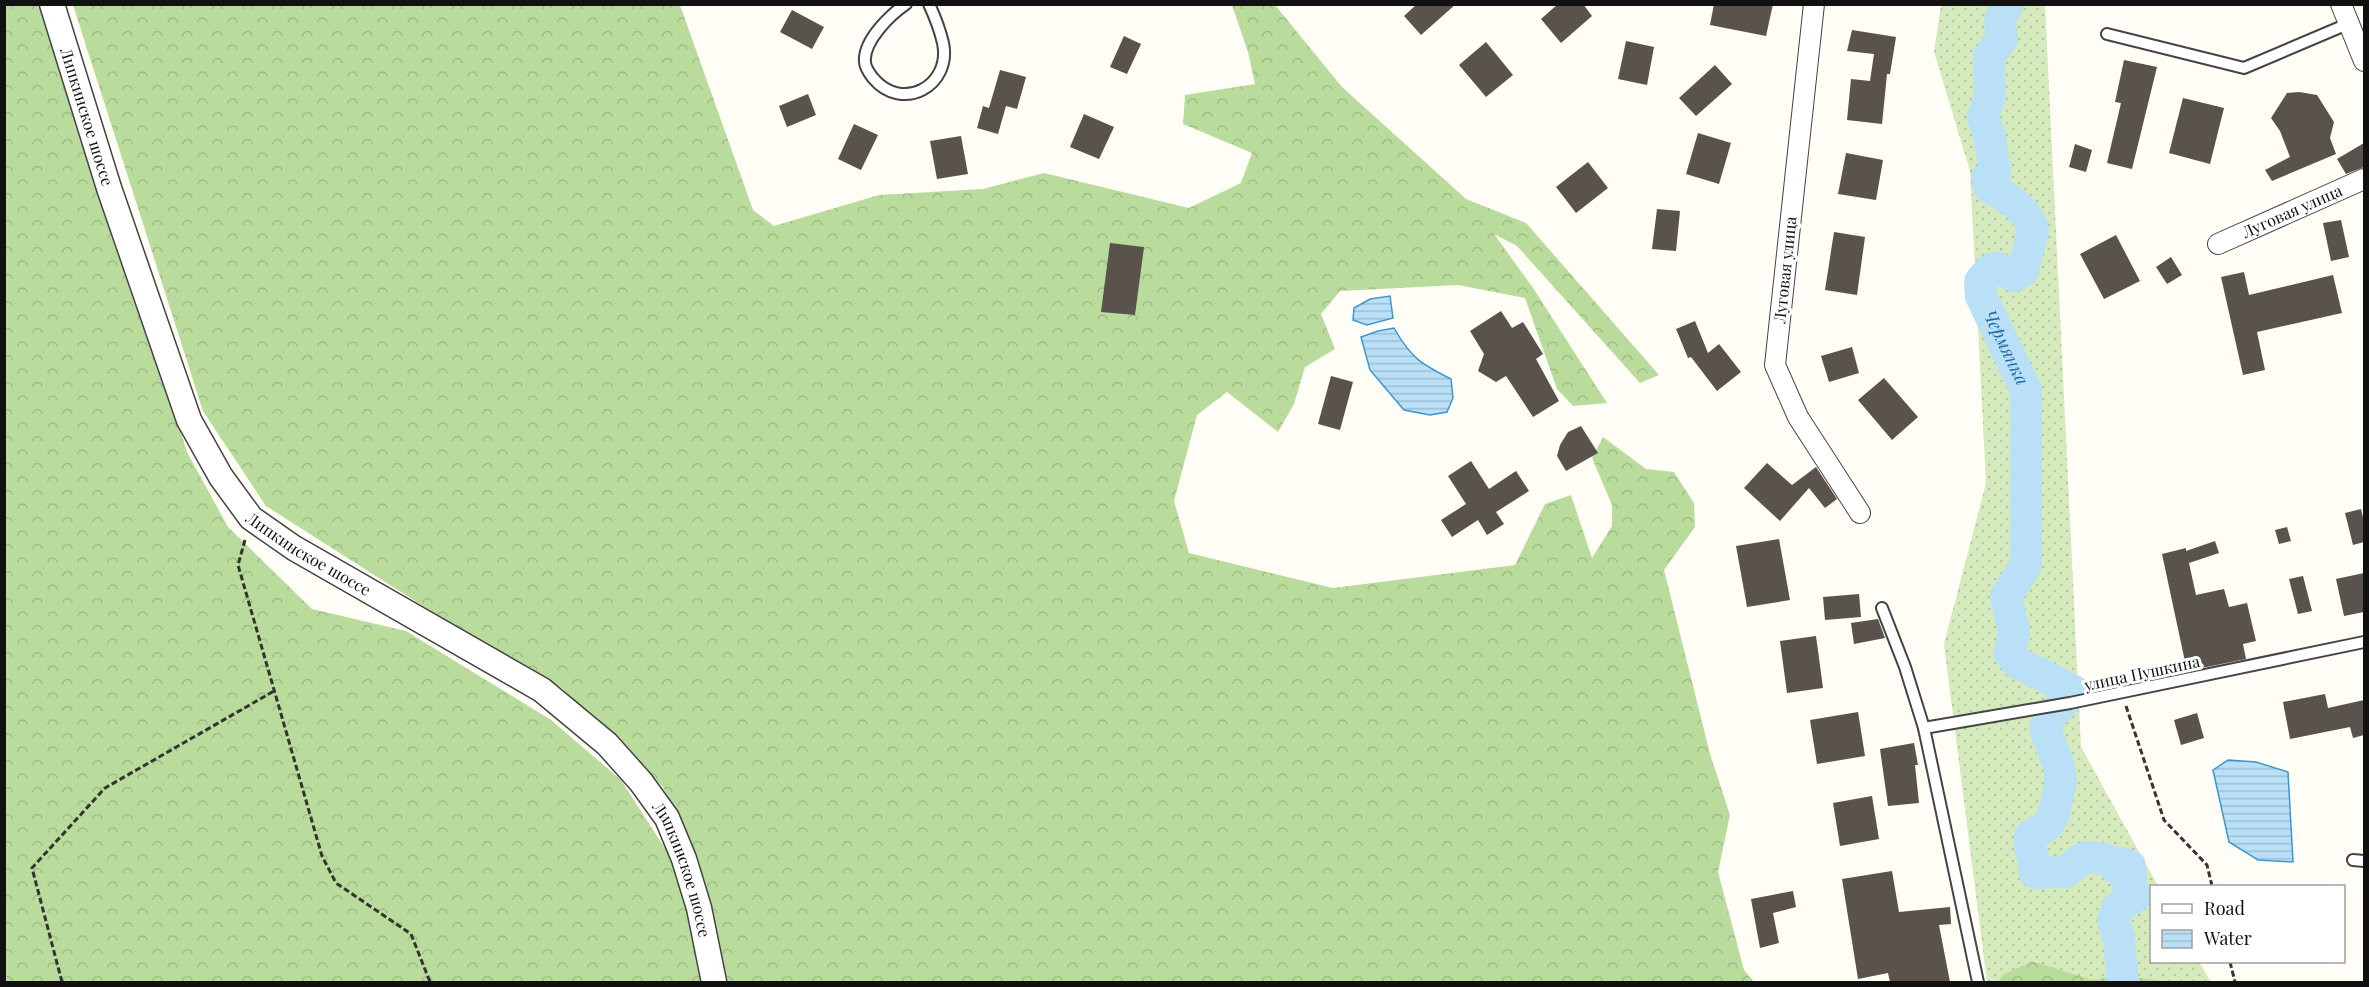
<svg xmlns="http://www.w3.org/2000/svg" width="2369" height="987" font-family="'Playfair Display',serif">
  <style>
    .grass { fill: url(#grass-dots) }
    .forest { fill: url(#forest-crowns) }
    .water { fill: url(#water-rules); stroke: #3f96cf; stroke-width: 1.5 }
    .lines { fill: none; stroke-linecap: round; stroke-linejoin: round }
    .river { stroke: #b9e0f7; stroke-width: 32 }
    .building { fill: #5a524d }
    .service-casing { stroke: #444; stroke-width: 14 }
    .minor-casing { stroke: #444; stroke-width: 22 }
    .tertiary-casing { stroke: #444; stroke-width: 27 }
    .path { stroke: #333; stroke-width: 3; stroke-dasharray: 6 3; stroke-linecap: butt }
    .service { stroke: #fff; stroke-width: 10 }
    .minor { stroke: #fff; stroke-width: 20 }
    .tertiary { stroke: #fff; stroke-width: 24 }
    .labels { text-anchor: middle; stroke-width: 6; stroke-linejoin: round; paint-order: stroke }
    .street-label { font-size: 16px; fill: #111; stroke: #fff }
    .water-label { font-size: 18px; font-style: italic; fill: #1768a6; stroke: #fff }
  </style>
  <defs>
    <pattern id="grass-dots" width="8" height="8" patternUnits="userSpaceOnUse" patternTransform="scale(1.5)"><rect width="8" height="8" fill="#d5ebbd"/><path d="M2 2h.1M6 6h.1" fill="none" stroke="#b6c8a1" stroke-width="1.8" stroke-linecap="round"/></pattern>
    <pattern id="forest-crowns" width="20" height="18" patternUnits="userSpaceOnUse" patternTransform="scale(1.5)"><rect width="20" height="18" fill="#b9dc9c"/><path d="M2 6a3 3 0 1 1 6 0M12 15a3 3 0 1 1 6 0" fill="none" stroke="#9ebc85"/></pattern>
    <pattern id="water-rules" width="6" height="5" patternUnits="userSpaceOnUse" patternTransform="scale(1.5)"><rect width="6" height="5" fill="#b9e0f7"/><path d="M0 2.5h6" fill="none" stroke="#9ebfd3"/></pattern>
  </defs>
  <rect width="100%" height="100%" fill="#fffdf5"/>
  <path class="grass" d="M1941 5H2045L2081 747 2158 886H2152V962H2199L2211 982H1987L1944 644 1986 483 1970 171 1934 52Z"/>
  <g class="forest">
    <path d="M45 4 187 452 228 527 312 609 406 631 551 720 621 780 675 864 696 940 705 982H5L4 5Z"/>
    <path d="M73 5H680L753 210 774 226 879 195 983 189 1044 173 1189 208 1241 183 1252 153 1183 124 1185 95 1255 84 1248 52 1232 5H1275L1342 87 1466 199 1526 223 1659 375 1640 383 1517 246 1494 234 1533 288 1607 403 1573 406 1557 389 1525 298 1458 285 1340 291 1321 314 1335 349 1305 367 1294 404 1278 432 1227 392 1197 415 1174 501 1189 553 1333 588 1515 565 1545 504 1571 495 1592 558 1612 526V505L1592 458 1603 437 1646 469 1674 472 1694 503 1695 527 1664 570 1710 754 1730 815 1718 872 1744 970 1754 982H726L709 897 663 787 562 688 448 622 266 506 203 411Z"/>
    <path d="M2032 961 2092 980 2123 976 2174 982H1998L2003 975Z"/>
  </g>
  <g class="water">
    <path d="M1390 296 1393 318 1367 325 1353 320 1354 308 1370 299Z"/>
    <path d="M1394 328C1411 358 1421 364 1451 379L1453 398 1447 412 1430 415 1404 410 1370 370 1361 337 1378 331Z"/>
    <path d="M2228 760 2256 762 2288 772 2293 862 2258 860 2229 842 2213 770Z"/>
  </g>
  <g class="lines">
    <path class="river" id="s1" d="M2008 4 2000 21 2002 39 1989 56 1990 97 1983 117 1990 137 1995 173 1987 178 1989 187C2006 197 2028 209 2033 230L2023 271 2014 276C1996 269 1996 259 1980 282L1981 296 2026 390V565L2006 596 2014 632 2010 654 2016 662 2074 691 2051 716 2045 729 2059 766 2061 781 2053 816 2047 826 2030 836C2029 845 2030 849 2033 857 2035 862 2033 868 2035 873L2065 872 2081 859 2089 857 2104 859 2110 861 2115 867 2121 863 2130 866 2131 875 2126 880 2136 896 2117 908 2113 922 2119 938 2123 982"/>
  </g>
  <g class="building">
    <path d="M1417 4H1456L1421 35 1404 16Z"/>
    <path d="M1558 4H1583L1592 16 1561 43 1541 19Z"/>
    <path d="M1714 4H1773L1766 36 1710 25Z"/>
    <path d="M792 10 824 27 812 49 780 32Z"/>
    <path d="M1852 30 1896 37 1890 74H1887L1882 124 1847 120 1851 79 1870 81 1874 54 1847 51Z"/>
    <path d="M1124 36 1141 44 1127 74 1110 67Z"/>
    <path d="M1626 41 1654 47 1647 85 1618 79Z"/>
    <path d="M1486 42 1513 75 1486 97 1459 65Z"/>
    <path d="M2124 60 2157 67 2132 169 2107 163 2121 103 2115 102Z"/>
    <path d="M1715 65 1732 84 1696 116 1679 98Z"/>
    <path d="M1000 70 1026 77 1017 109 1006 106 998 134 977 128 983 106 989 108Z"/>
    <path d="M2299 92 2317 95 2334 122 2330 138 2336 154 2272 181 2265 170 2290 157 2280 131 2271 118 2287 93Z"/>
    <path d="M808 94 816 115 787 127 779 106Z"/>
    <path d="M2183 98 2224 108 2210 164 2169 153Z"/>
    <path d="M1084 114 1114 127 1099 159 1070 147Z"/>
    <path d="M854 124 878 135 861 170 838 159Z"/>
    <path d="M1698 133 1731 143 1719 184 1686 174Z"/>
    <path d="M961 136 968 174 937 179 930 141Z"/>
    <path d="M2364 143V167L2346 174 2337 159Z"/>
    <path d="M2075 144 2092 150 2086 172 2069 167Z"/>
    <path d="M1846 153 1883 160 1876 200 1838 194Z"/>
    <path d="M1588 162 1608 188 1576 213 1556 187Z"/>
    <path d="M1657 209 1680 211 1676 251 1652 249Z"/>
    <path d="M2341 220 2349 257 2331 261 2323 223Z"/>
    <path d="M1834 232 1865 237 1857 295 1825 290Z"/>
    <path d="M2116 235 2140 281 2104 299 2080 254Z"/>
    <path d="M1110 243 1144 247 1135 315 1101 312Z"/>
    <path d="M2171 257 2182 275 2167 284 2156 267Z"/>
    <path d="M2244 272 2249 295 2333 275 2342 313 2257 332 2265 370 2243 375 2221 277Z"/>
    <path d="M1501 311 1512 328 1523 322 1543 354 1536 359 1559 401 1533 417 1506 376 1496 382 1478 371 1484 354 1470 331Z"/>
    <path d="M1695 321 1708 353 1719 344 1741 372 1717 391 1691 357 1688 358 1676 329Z"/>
    <path d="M1852 347 1859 373 1829 382 1821 356Z"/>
    <path d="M1331 376 1353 382 1340 430 1318 424Z"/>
    <path d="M1884 378 1918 417 1892 440 1858 400Z"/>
    <path d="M1581 426 1598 453 1566 471 1557 456 1560 445 1568 432Z"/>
    <path d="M1471 461 1489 489 1516 471 1529 491 1496 512 1504 524 1487 535 1478 520 1452 537 1441 520 1466 504 1448 476Z"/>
    <path d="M1767 463 1792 485 1816 467 1837 499 1825 508 1809 488 1780 521 1744 488Z"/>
    <path d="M2361 509 2364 522V542L2353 545 2345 513Z"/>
    <path d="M2287 527 2291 541 2279 544 2275 530Z"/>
    <path d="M1779 539 1790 600 1747 607 1736 546Z"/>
    <path d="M2215 541 2219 553 2189 563 2196 595 2224 589 2229 607 2247 603 2256 641 2243 644 2246 659 2187 671 2162 554 2186 548V551Z"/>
    <path d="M2364 573V612L2344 616 2336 579Z"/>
    <path d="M2303 576 2312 611 2298 614 2289 579Z"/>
    <path d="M1859 594 1861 617 1825 620 1823 597Z"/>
    <path d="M1878 619 1885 638 1854 644 1851 623Z"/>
    <path d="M1816 636 1823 688 1787 693 1780 641Z"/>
    <path d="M2325 694 2328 708 2364 700V735L2353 738 2350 727 2290 739 2283 702Z"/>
    <path d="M1858 712 1865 756 1817 764 1810 720Z"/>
    <path d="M2197 713 2204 738 2181 745 2174 720Z"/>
    <path d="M1914 743 1918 765H1915L1919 803 1888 806 1880 749Z"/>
    <path d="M1872 796 1879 839 1840 846 1833 803Z"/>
    <path d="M1892 871 1899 912 1950 907 1951 924 1939 925 1950 982H1890L1888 973 1858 979 1842 879Z"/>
    <path d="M1793 891 1796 907 1773 913 1779 943 1760 948 1751 899Z"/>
  </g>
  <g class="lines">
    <g class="service-casing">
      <g id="service">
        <path d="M906 4C890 15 863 41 865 62 865 68 870 74 873 78 902 113 952 86 943 43 940 30 935 17 929 4"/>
        <path d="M2107 34 2244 68 2350 23"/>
        <path d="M1882 608 1905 667 1924 728 1978 982"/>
        <path d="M1924 728 2070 703 2364 642"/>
        <path d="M2353 860 2364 861"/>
      </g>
    </g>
    <g class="minor-casing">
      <g id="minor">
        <path d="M1814 4 1775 365 1798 417 1860 513"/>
        <path d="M2341 4 2364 61"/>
        <path id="s2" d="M2218 244 2364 179"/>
      </g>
    </g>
    <g class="tertiary-casing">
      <g id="tertiary">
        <path id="s3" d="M52 4 109 188 189 420 221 477 251 518 294 548 542 690 607 744 641 782 667 818 684 859 699 908 714 982"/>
      </g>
    </g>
    <g class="path">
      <path d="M245 540 238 565 322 856 336 883 411 934 430 982"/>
      <path d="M2126 706 2164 820 2207 865 2212 886"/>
      <path d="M2230 962 2235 982"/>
      <path d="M62 982 32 868 105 788 274 691"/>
    </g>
    <use href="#service" class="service"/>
    <use href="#minor" class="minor"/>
    <use href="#tertiary" class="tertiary"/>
  </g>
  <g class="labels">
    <g class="street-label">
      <text dy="6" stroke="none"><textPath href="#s3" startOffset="118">Липкинское шоссе</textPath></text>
      <text dy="6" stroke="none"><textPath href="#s2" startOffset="81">Луговая улица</textPath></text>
      <text transform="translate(1785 270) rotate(-84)" y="6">Луговая улица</text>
      <text dy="6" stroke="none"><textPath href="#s3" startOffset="622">Липкинское шоссе</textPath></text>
      <text transform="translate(2142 673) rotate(-12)" y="6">улица Пушкина</text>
      <text dy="6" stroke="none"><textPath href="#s3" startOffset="1126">Липкинское шоссе</textPath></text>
    </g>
    <g class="water-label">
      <text dy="6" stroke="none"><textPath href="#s1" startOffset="426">Чермянка</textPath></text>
    </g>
  </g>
  <rect width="2369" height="987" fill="none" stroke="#111111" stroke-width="12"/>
  <rect x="2150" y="885" width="195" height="78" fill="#ffffff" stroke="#a0a0a0" stroke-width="1.5"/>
  <rect x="2162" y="904" width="30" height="9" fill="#ffffff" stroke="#a0a0a0" stroke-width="1.5"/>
  <text x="2204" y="915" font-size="18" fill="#111111">Road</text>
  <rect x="2162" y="930" width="30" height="18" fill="url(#water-rules)" stroke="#a0a0a0" stroke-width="1.5"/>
  <text x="2204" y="945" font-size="18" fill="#111111">Water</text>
</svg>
